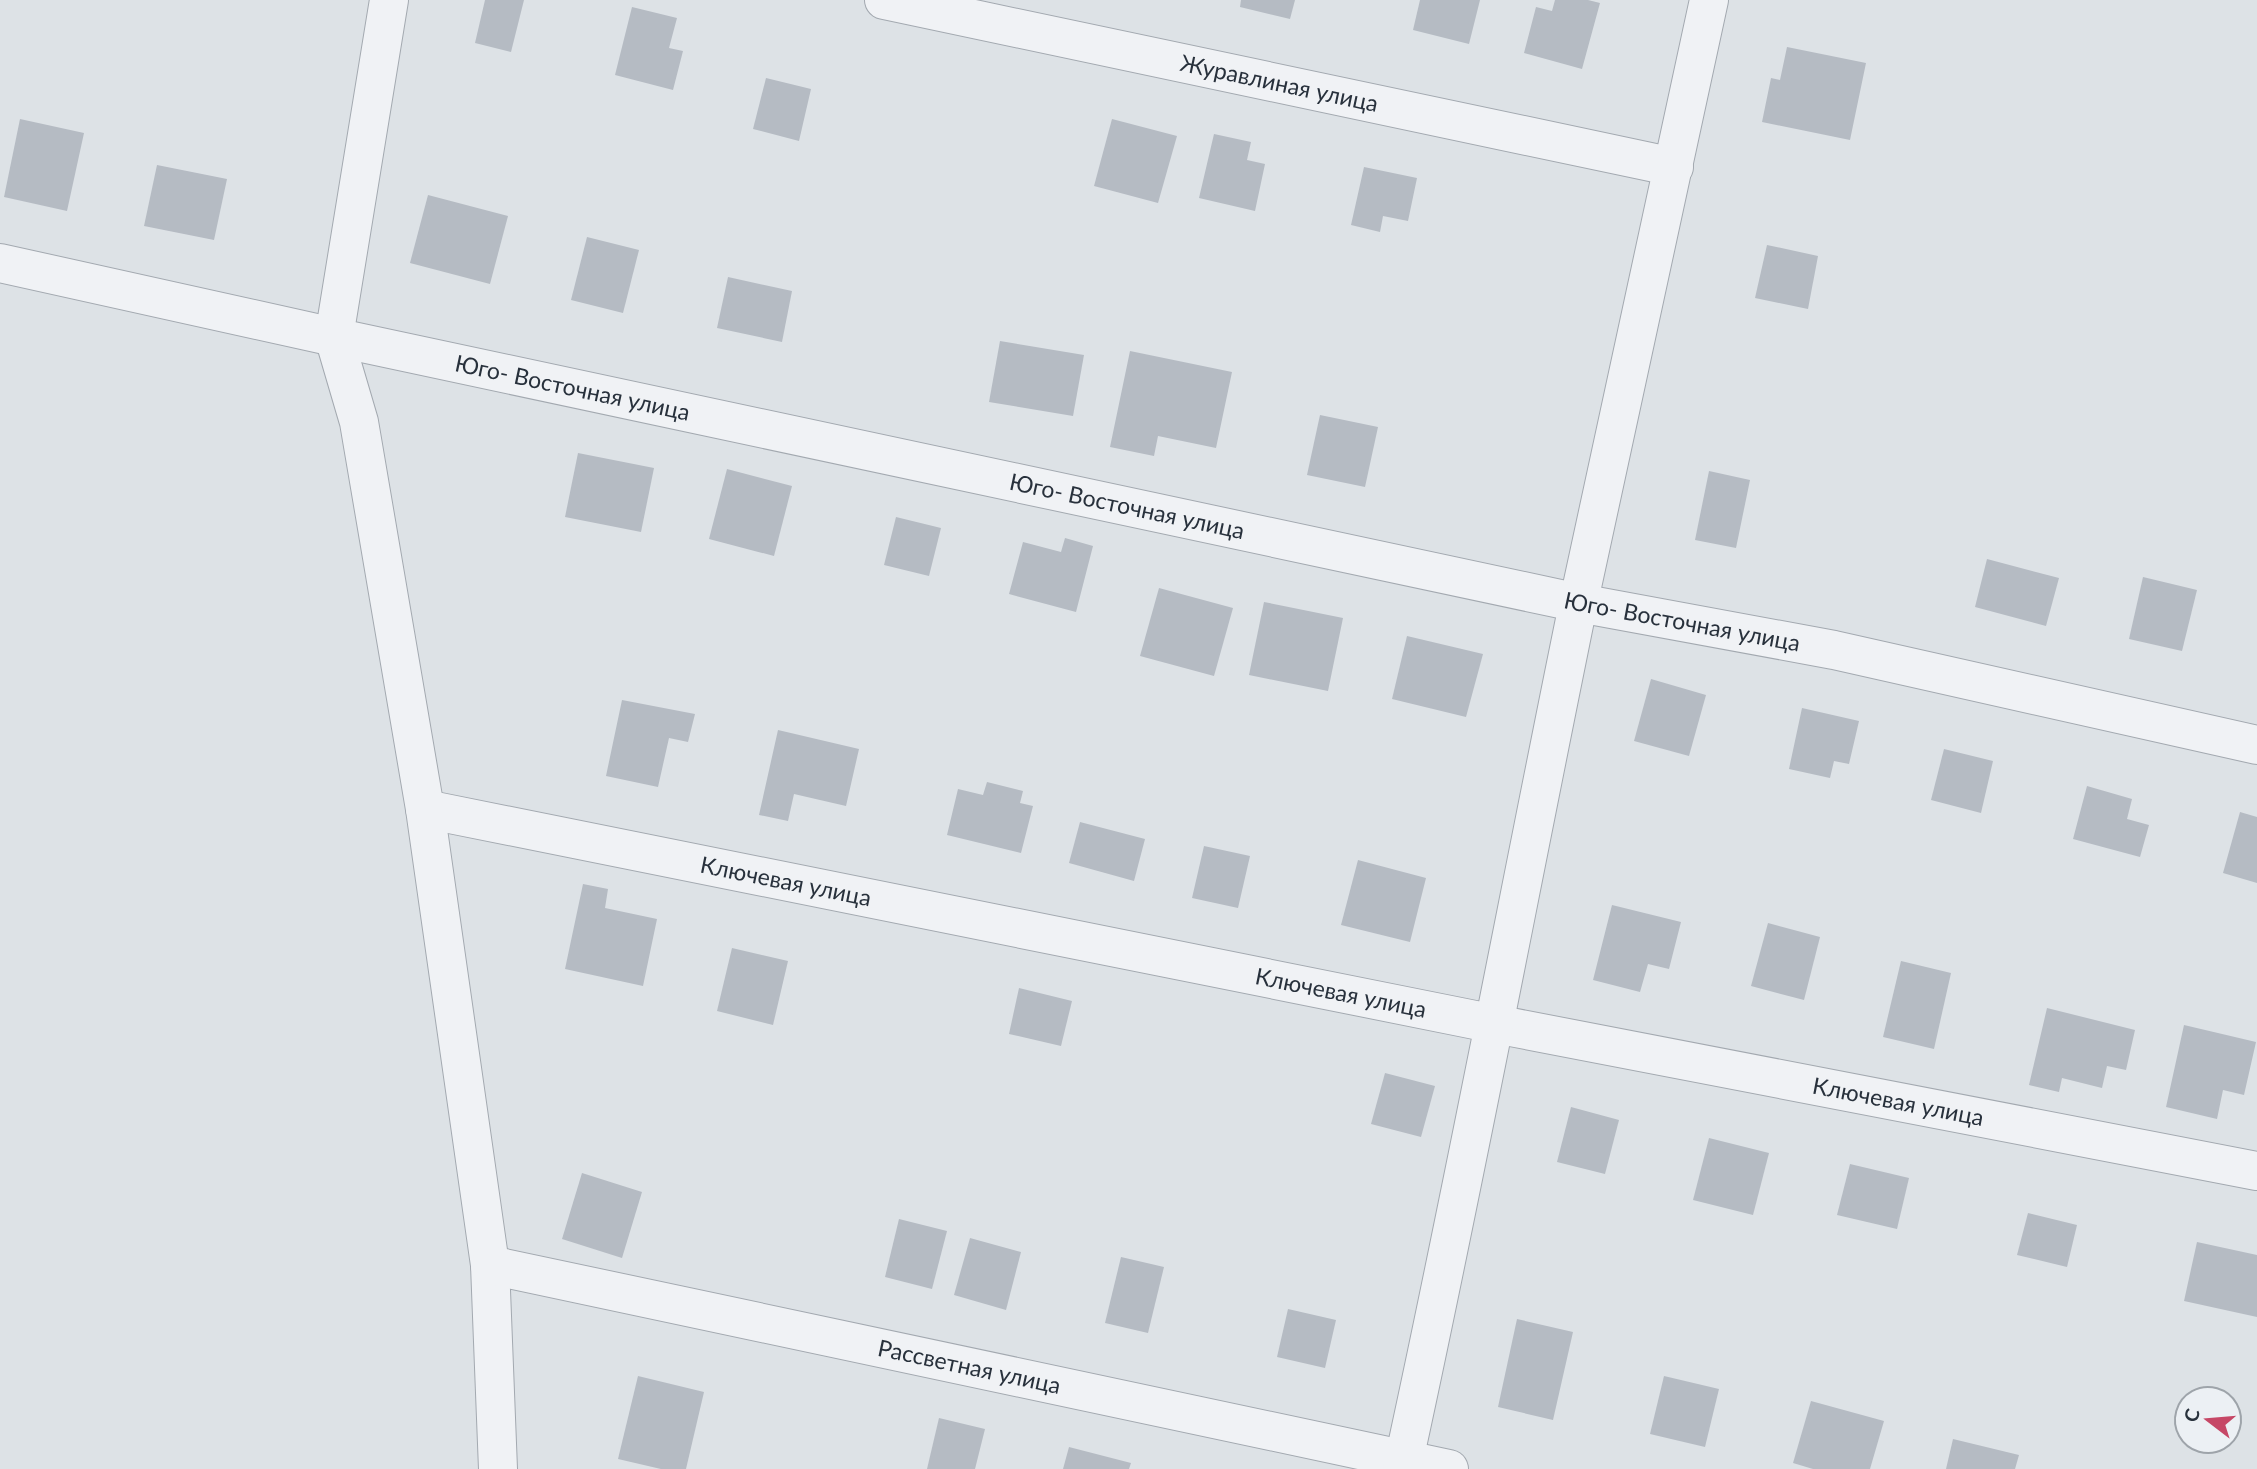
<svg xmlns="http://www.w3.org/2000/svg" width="2257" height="1469" font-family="Lato,sans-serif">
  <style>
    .building { fill: #b5bbc3 }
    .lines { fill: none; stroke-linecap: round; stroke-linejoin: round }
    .minor-casing { stroke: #a3a9b0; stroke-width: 40 }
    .minor { stroke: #f0f2f5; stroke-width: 38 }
    .labels { text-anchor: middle; stroke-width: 5; stroke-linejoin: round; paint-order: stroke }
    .street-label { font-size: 23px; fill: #28313c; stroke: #ecf0f4 }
  </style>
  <rect width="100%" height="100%" fill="#dde2e6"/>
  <g class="building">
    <path d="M485 0H524L511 52 475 43Z"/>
    <path d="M1241 0H1295L1290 19 1240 7Z"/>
    <path d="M1420 0H1480L1469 44 1413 30Z"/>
    <path d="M1555 0H1588L1600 3 1582 69 1524 53 1536 7 1552 11Z"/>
    <path d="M632 7 677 18 669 48 683 51 673 90 615 75Z"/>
    <path d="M1787 47 1866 63 1850 140 1762 122 1771 78 1780 80Z"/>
    <path d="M766 78 811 89 799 141 753 129Z"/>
    <path d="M20 119 84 133 67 211 4 197Z"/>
    <path d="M1112 119 1177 136 1158 203 1094 186Z"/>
    <path d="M1214 134 1251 142 1247 160 1265 164 1255 211 1199 198Z"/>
    <path d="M157 165 227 179 214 240 144 226Z"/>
    <path d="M1364 167 1417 178 1408 221 1383 216 1380 232 1351 225Z"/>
    <path d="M428 195 508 216 490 284 410 263Z"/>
    <path d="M587 237 639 250 623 313 571 300Z"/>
    <path d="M1767 245 1818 256 1808 309 1755 298Z"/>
    <path d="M728 277 792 291 782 342 717 328Z"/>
    <path d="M1000 341 1084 355 1073 416 989 402Z"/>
    <path d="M1130 351 1232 372 1216 448 1158 436 1154 456 1110 447Z"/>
    <path d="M1320 415 1378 427 1365 487 1307 475Z"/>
    <path d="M578 453 654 468 641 532 565 517Z"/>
    <path d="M727 469 792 486 774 556 709 539Z"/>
    <path d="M1709 471 1750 480 1736 548 1695 540Z"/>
    <path d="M896 517 941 528 929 576 884 565Z"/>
    <path d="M1065 538 1093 546 1076 612 1009 594 1023 542 1061 552Z"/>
    <path d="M1987 559 2059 578 2046 626 1975 607Z"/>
    <path d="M2143 577 2197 590 2182 651 2129 639Z"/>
    <path d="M1159 588 1233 608 1214 676 1140 656Z"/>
    <path d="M1264 602 1343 618 1328 691 1249 675Z"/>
    <path d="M1407 636 1483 654 1466 717 1392 699Z"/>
    <path d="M1651 679 1706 695 1689 756 1634 741Z"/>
    <path d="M622 700 695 714 688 742 669 738 658 787 606 776Z"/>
    <path d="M1802 708 1859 721 1849 764 1834 761 1830 778 1789 769Z"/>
    <path d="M778 730 859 749 846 806 794 794 788 821 759 815Z"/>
    <path d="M1944 749 1993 761 1981 813 1931 800Z"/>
    <path d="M987 782 1023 791 1020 803 1033 806 1021 853 947 835 958 789 983 795Z"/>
    <path d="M2087 786 2132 799 2127 819 2149 825 2140 857 2073 839Z"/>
    <path d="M2240 812 2257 817V883L2223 873Z"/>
    <path d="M1080 822 1145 839 1134 881 1069 863Z"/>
    <path d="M1204 846 1250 856 1238 908 1192 898Z"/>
    <path d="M1358 860 1426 878 1410 942 1341 925Z"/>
    <path d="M583 884 608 889 605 908 657 919 643 986 565 969Z"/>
    <path d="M1612 905 1681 922 1669 969 1648 964 1640 992 1593 980Z"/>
    <path d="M1768 923 1820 937 1804 1000 1751 986Z"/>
    <path d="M732 948 788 961 773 1025 717 1011Z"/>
    <path d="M1901 961 1951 973 1934 1049 1883 1037Z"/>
    <path d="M1019 988 1072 1001 1061 1046 1009 1034Z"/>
    <path d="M2047 1008 2135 1030 2126 1070 2107 1066 2102 1088 2062 1078 2059 1092 2029 1085Z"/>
    <path d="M2184 1025 2256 1042 2244 1095 2223 1090 2217 1119 2166 1107Z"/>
    <path d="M1385 1073 1435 1086 1421 1137 1371 1124Z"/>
    <path d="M1571 1107 1619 1120 1605 1174 1557 1162Z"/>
    <path d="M1709 1138 1769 1153 1753 1215 1693 1200Z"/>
    <path d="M1850 1164 1909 1178 1897 1229 1837 1215Z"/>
    <path d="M582 1173 642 1192 622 1258 562 1239Z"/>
    <path d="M2028 1213 2077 1225 2067 1267 2017 1255Z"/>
    <path d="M899 1219 947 1231 932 1289 885 1277Z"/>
    <path d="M970 1238 1021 1252 1006 1310 954 1295Z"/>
    <path d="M2197 1242 2257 1255V1317L2184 1301Z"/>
    <path d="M1121 1257 1164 1267 1148 1333 1105 1323Z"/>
    <path d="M1288 1309 1336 1320 1325 1368 1277 1357Z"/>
    <path d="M1517 1319 1573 1332 1553 1420 1498 1407Z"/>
    <path d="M638 1376 704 1392 686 1469H661L618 1459Z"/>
    <path d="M1664 1376 1719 1389 1705 1447 1650 1434Z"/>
    <path d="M1811 1401 1884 1421 1870 1469H1813L1793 1463Z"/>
    <path d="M939 1418 985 1429 975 1469H927Z"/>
    <path d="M1953 1439 2019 1455 2015 1469H1946Z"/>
    <path d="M1069 1447 1131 1463 1129 1469H1063Z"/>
  </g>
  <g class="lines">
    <g class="minor-casing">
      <g id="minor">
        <path d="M389 0 334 337 359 422 425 809 490 1265 498 1469"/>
        <path id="s1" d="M884 0 1674 167"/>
        <path id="s2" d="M0 263 334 337 1579 603 1834 650 2257 745"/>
        <path id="s3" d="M425 809 1495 1024 2257 1171"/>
        <path id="s4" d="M490 1265 1449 1469"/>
        <path d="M1402 1469C1465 1182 1519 893 1578 605 1620 403 1667 202 1709 0"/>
      </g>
    </g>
    <use href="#minor" class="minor"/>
  </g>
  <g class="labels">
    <g class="street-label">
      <text dy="8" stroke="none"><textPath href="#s1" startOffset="404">Журавлиная улица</textPath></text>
      <text dy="8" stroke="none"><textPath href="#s2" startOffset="586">Юго- Восточная улица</textPath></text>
      <text dy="8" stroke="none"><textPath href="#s2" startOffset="1153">Юго- Восточная улица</textPath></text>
      <text dy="8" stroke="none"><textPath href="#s2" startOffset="1720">Юго- Восточная улица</textPath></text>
      <text dy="8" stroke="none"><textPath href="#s3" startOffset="368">Ключевая улица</textPath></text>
      <text dy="8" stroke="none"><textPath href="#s3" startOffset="934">Ключевая улица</textPath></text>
      <text dy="8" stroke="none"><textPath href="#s3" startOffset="1502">Ключевая улица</textPath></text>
      <text dy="8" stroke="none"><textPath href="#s4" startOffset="490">Рассветная улица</textPath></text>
    </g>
  </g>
  <g transform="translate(2208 1420) rotate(286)"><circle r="33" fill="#ecf0f4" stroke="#9ea4aa" stroke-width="2"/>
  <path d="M0-5L12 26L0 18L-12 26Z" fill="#c64766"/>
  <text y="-10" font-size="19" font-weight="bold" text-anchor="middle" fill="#28313c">С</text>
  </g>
</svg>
